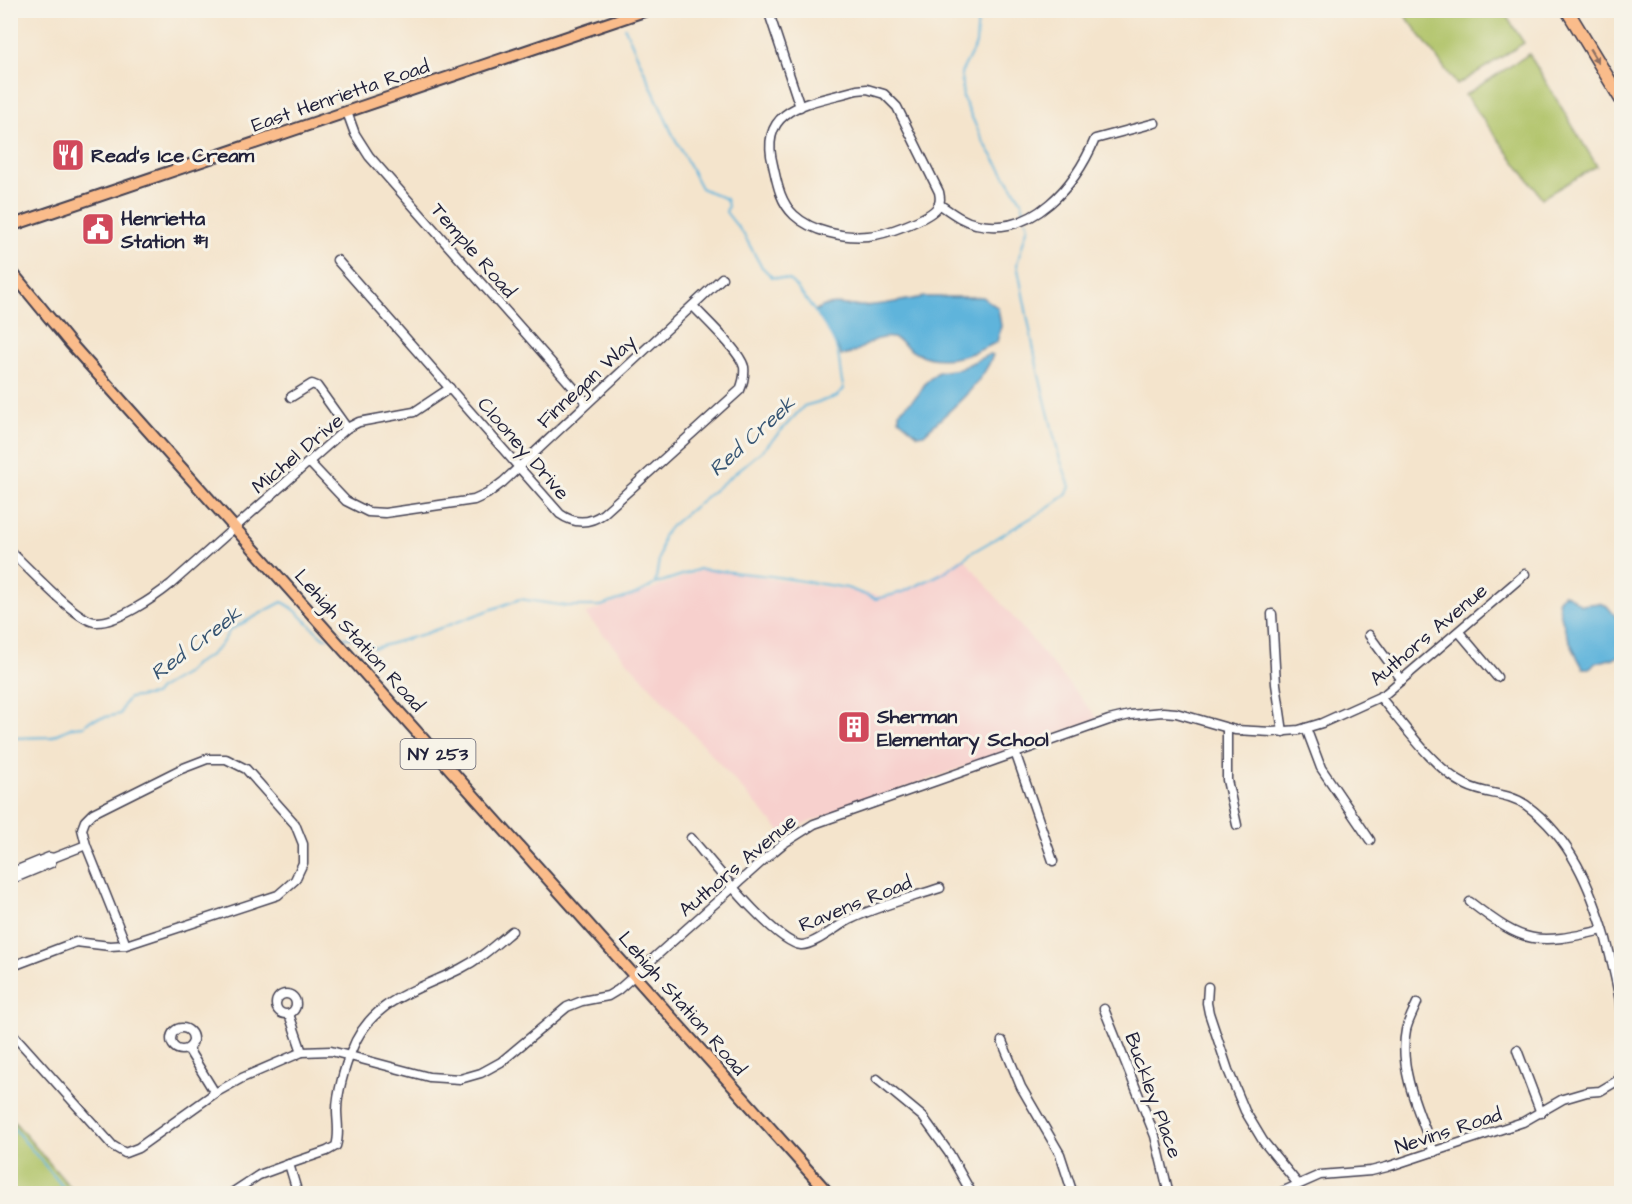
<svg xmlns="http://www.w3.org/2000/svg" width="1632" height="1204" font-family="'Architects Daughter',sans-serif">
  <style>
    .built { fill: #f7d0cd }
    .green { fill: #afc266; stroke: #687250; stroke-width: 1.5 }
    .water { fill: #5fb4db; stroke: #406b8b; stroke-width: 1.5 }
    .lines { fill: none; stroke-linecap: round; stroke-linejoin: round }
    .stream { stroke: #5fb4db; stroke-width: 2 }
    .minor-casing { stroke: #423f51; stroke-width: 11 }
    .major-casing { stroke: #423f51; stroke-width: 14 }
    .highway-casing { stroke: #423f51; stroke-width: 15 }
    .minor { stroke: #fff; stroke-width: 8 }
    .major { stroke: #fabc8b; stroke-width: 10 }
    .highway { stroke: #fabc8b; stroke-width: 12 }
    .oneway { fill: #8e6f63 }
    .labels { text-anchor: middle; stroke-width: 6; stroke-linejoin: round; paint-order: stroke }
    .shield { fill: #f7f3e8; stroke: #62616f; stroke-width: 1.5 }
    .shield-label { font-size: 18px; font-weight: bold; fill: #22223b }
    .street-label { font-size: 20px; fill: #22223b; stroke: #f7f3e8 }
    .poi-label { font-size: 20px; font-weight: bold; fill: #22223b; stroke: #f7f3e8; text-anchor: start }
    .water-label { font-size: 21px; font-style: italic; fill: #375573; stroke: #f7f3e8 }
  </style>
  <rect width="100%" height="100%" fill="#f7f3e8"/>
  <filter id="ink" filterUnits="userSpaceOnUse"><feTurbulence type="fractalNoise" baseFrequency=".0167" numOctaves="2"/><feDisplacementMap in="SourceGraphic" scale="12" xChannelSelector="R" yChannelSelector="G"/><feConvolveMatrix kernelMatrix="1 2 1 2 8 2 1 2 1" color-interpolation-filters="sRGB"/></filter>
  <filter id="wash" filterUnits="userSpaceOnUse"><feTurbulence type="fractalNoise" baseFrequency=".008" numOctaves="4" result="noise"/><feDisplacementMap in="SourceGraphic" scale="24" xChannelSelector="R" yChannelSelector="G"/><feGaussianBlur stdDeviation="1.35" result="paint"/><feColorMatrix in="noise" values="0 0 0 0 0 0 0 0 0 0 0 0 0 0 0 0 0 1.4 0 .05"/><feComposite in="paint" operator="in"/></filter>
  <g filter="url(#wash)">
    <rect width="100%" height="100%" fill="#f4e4cc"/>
    <path class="built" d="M963 557 1098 719 781 832 585 614 705 569 860 592 886 597 927 580Z"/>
    <g class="green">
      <path d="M1402 11H1503L1524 43 1457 85Z"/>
      <path d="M1529 54 1597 166 1542 198 1465 95Z"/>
      <path d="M10 1118H11L75 1193H11Z"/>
    </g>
    <g class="water">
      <path d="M925 297H983L998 308 1001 326 997 342C972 355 943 366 916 353 909 350 901 340 893 338 870 334 862 355 841 355L832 337 815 311C831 299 846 307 864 306 884 305 905 300 925 297Z"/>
      <path d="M990 354 993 355C981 387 948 411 924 434L918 435 899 419V412L918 395 926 382 938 372 959 369Z"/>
      <path d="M1563 594 1568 595 1581 605 1599 603 1607 606 1621 623V656L1596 663 1589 668H1583C1571 646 1562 626 1558 601Z"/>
    </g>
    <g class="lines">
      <g class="stream">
        <path d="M610 10 612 12"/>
        <path d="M976 10 978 16 976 44 961 73 963 98 983 141 1022 202 1025 215"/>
        <path d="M655 584 700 569 771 576 847 588 876 599 903 592 943 573 971 553 1048 508 1066 495 1070 487 1059 456 1038 371 1017 264 1028 226 1026 220"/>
        <path d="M344 638H351L375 648 424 634 520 599 566 606H601L639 593 655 584 663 536 671 526 764 449 804 406 836 397 844 389C839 375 841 361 836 347 830 329 803 295 790 280L772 277 761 266 744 235 726 212 728 206 726 199 701 188 671 131 625 28"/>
        <path d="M10 738 51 737 73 727 84 726 91 720 120 714 124 704 129 698 154 695 159 689 185 674 195 664 209 656 220 646 230 630 282 602C297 608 310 627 324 638H327"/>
        <path d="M10 1124 64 1188"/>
      </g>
    </g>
  </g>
  <g filter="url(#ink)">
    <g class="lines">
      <g class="minor-casing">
        <g id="minor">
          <path d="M768 10 800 107"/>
          <path d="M867 89 884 94 897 107 939 192C940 197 941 201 938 206 931 219 883 235 868 236 844 238 812 232 794 215 780 202 777 183 773 165 757 105 813 103 857 90Z"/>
          <path d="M347 112 355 134 369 156 587 403"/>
          <path d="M939 204C951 212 962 221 976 224 1033 238 1076 184 1095 139L1155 123"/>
          <path d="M337 260 560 514C574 524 589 524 603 514L740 390C743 383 745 376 744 367 740 351 705 319 693 306"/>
          <path d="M291 397 312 384 317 386 347 428"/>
          <path d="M309 462 346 501 368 512 385 513 474 500 487 494 503 482 722 278"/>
          <path d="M10 551C27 566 77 622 96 622 117 623 155 597 171 584L347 428 359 422 414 412 450 388"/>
          <path d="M1272 614 1276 684 1283 732"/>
          <path d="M1459 632 1497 677"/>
          <path d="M1369 635 1402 680"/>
          <path d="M1380 697C1403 724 1434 769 1466 785 1485 795 1508 792 1526 805 1571 838 1591 888 1606 939 1611 960 1617 981 1620 1002 1622 1027 1620 1053 1619 1079"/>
          <path d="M1227 728V780L1237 825"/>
          <path d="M1306 728 1321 768 1370 840"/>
          <path d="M1015 752 1053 861"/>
          <path d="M691 838C710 860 775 943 801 945 813 946 837 926 849 920 877 906 910 898 940 888"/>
          <path d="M53 858 86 845"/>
          <path d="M10 873 49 857 53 858 51 863 10 880"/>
          <path d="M1470 902C1526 945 1535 945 1603 930"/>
          <path d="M10 967 76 942 110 946 126 945 278 895 295 880 303 863V844L295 824 246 769 226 759H207L181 769 93 813 85 821 82 829 86 845 126 945"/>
          <path d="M1208 987 1207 1003 1209 1013 1228 1070 1245 1111 1263 1141 1298 1184"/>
          <circle cx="286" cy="1004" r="10"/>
          <path d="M1417 1003C1413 1012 1408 1021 1406 1030 1398 1070 1420 1115 1434 1152"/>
          <path d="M1104 1009 1155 1136 1169 1194"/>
          <path d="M289 1014 302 1052"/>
          <circle cx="182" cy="1039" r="11"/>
          <path d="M10 1031 113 1146 125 1153 138 1148 215 1093 242 1078 302 1052 331 1051 429 1077 460 1079 481 1073 501 1062 567 1007 582 1001 608 996 618 990 767 857 784 843 814 824 1109 720 1130 715 1163 712 1176 713 1235 730 1272 732 1299 730 1322 723 1384 695 1525 574"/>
          <path d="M1002 1041 1021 1087 1060 1154 1073 1194"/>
          <path d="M188 1049 215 1093"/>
          <path d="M1517 1050 1541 1113"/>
          <path d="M877 1079 923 1117 949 1153 972 1194"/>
          <path d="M289 1164 327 1151 336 1146C340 1134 337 1122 337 1110 337 1094 345 1066 351 1052 370 1000 416 991 460 969 480 959 495 945 512 931"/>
          <path d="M230 1194 259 1175 289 1164 298 1194"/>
          <path d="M1277 1194 1320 1175 1371 1171 1387 1167 1523 1122 1563 1099 1587 1092 1600 1091 1622 1078"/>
        </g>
      </g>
      <g class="major-casing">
        <g id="major">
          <path d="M10 226 647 10"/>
          <path d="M10 270 70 343 829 1194"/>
        </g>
      </g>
      <g class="highway-casing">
        <path id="highway" d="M1567 10 1622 101"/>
      </g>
      <use href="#minor" class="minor"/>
      <use href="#major" class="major"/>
      <use href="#highway" class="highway"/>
    </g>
    <defs><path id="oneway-solid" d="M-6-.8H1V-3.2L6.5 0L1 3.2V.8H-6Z" transform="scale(1.5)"/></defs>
    <use class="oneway" href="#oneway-solid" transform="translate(1594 56) rotate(59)"/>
  </g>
  <defs>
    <g id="restaurant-square" transform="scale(1.725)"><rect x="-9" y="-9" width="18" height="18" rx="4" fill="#d1495b" stroke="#f7f3e8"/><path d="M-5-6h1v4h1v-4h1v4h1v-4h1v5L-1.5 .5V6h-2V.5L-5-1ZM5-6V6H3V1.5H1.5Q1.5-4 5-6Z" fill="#fff"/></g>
    <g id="civic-square" transform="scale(1.725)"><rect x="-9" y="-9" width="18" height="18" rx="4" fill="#d1495b" stroke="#f7f3e8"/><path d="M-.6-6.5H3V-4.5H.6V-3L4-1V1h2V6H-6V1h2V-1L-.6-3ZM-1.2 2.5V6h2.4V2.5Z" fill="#fff"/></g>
    <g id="building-square" transform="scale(1.725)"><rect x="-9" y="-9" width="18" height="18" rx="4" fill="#d1495b" stroke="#f7f3e8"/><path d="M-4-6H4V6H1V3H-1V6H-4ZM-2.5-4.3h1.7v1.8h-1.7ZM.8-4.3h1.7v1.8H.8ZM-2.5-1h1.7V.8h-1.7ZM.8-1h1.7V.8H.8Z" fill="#fff"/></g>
  </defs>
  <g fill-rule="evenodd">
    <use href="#restaurant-square" x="68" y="155"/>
    <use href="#civic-square" x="98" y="229"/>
    <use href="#building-square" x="854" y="727"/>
  </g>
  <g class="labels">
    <rect class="shield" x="400.5" y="739" width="75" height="30" rx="4.5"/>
    <g class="shield-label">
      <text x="438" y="760">NY 253</text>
    </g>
    <g class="street-label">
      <text transform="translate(340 95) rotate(-19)" y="7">East Henrietta Road</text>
      <text transform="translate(474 250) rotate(49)" y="7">Temple Road</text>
      <text transform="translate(586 381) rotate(-43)" y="7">Finnegan Way</text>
      <text transform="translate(524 448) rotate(49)" y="7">Clooney Drive</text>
      <text transform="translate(297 453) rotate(-40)" y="7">Michel Drive</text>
      <text transform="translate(1428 634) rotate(-40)" y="7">Authors Avenue</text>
      <text transform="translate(360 640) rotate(48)" y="7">Lehigh Station Road</text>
      <text transform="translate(737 865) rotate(-40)" y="7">Authors Avenue</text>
      <text transform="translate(855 903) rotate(-22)" y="7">Ravens Road</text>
      <text transform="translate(683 1003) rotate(49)" y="7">Lehigh Station Road</text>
      <text transform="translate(1154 1095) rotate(70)" y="7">Buckley Place</text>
      <text transform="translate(1448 1130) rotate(-18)" y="7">Nevins Road</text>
    </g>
    <g class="poi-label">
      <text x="91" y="162">Read's Ice Cream</text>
      <text x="121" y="225">Henrietta<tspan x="121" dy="23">Station #1</tspan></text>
      <text x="877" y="723">Sherman<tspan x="877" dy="23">Elementary School</tspan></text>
    </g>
    <g class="water-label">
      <text transform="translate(752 436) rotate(-42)" y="7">Red Creek</text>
      <text transform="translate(196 643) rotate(-37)" y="7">Red Creek</text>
    </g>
  </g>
  <rect width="1632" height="1204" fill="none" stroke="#f7f3e8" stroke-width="36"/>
</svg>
